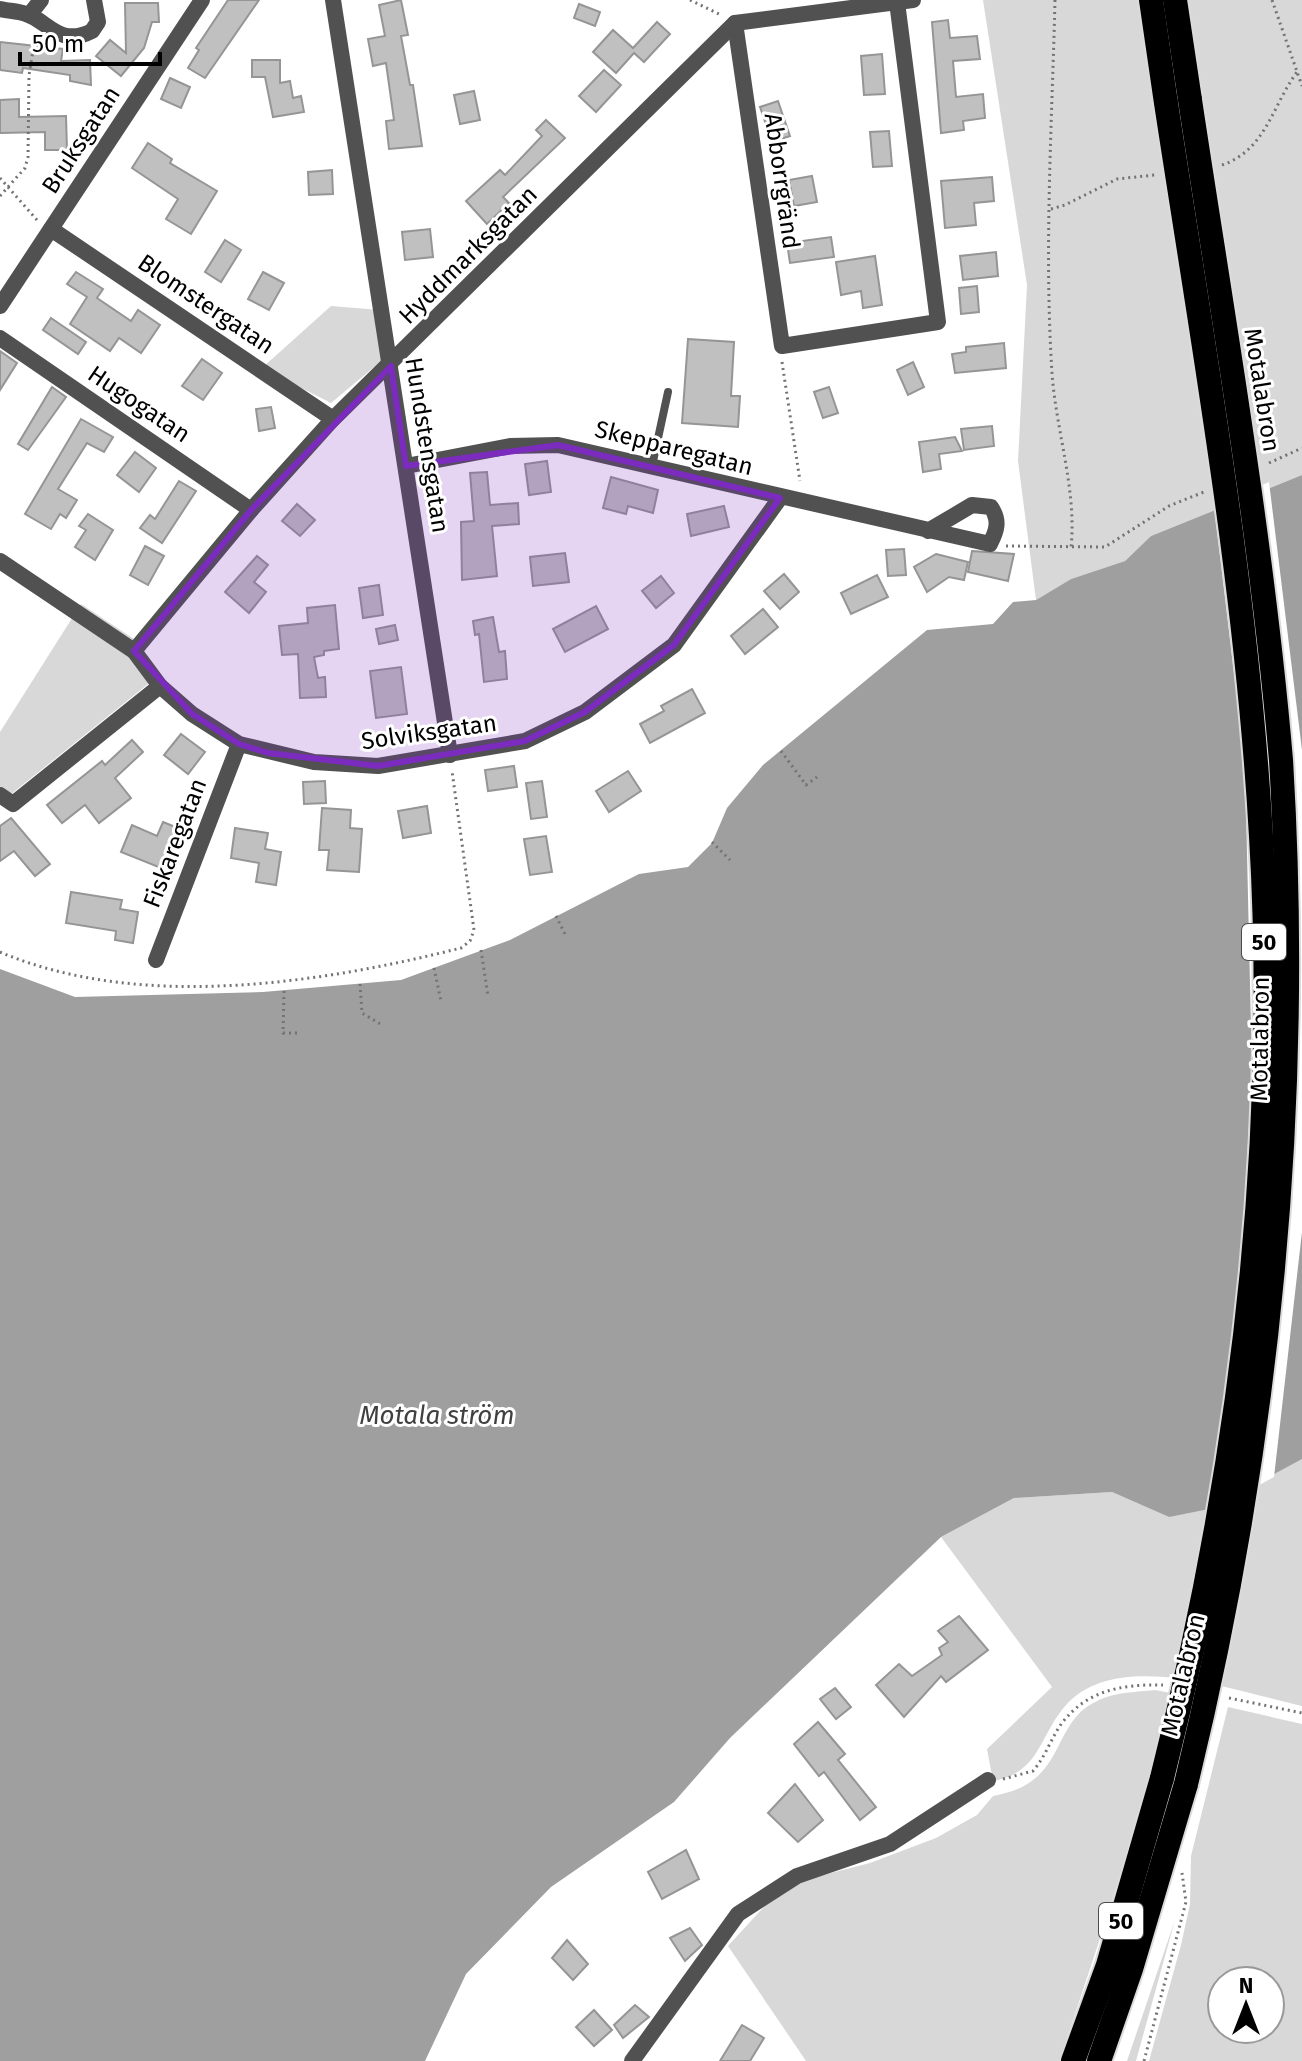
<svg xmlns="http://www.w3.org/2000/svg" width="1302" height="2061" font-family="'Fira Sans',sans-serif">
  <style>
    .green { fill: #d8d8d8; fill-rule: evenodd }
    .water { fill: #9f9f9f }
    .pier { fill: #fff }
    .building { fill: #c0c0c0; stroke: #959595; stroke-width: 2 }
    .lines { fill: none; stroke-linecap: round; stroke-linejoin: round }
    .highway-casing { stroke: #dbdbdb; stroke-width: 28 }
    .path { stroke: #737373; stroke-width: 3; stroke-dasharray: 2 4; stroke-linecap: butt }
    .lane { stroke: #515151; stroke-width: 8 }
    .street { stroke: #515151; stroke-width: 16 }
    .highway { stroke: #000; stroke-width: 24 }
    .highway-bridge-casing { stroke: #dbdbdb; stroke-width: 28; stroke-linecap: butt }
    .highway-bridge { stroke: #000; stroke-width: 24 }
    .marked { fill: #7b2cbf; fill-opacity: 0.2; stroke: #7b2cbf; stroke-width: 6; stroke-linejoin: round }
    .labels { text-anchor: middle; stroke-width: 6; stroke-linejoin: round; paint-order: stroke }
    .shield { fill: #fff; stroke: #4c4c4c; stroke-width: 2 }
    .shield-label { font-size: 22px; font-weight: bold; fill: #000 }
    .street-label { font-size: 24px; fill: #000; stroke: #fff }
    .water-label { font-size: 26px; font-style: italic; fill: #404040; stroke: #fff }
  </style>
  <rect width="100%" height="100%" fill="#fff"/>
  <g class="green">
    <path d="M983 0H1302V475L1151 536 1125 561 1071 579 1036 600 1018 461 1027 285Z"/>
    <path d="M331 306 380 310 386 357 331 403 262 368Z"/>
    <path d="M81 604 137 641 158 676 0 803V732Z"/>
    <path d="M1302 1459V1706C1239 1692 1117 1647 1066 1705 1038 1737 1041 1772 993 1781L987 1749 1052 1687 941 1537 1014 1498 1112 1492 1169 1517Z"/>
    <path d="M1155 1690 1171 1693C1140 1817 1101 1939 1059 2061H806L728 1946 784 1885 870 1863 936 1838 977 1815 993 1796C1070 1783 1048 1722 1099 1700 1117 1692 1136 1692 1155 1690Z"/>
    <path d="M1228 1707 1302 1724V2061H1149L1181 1945 1190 1904 1191 1856ZM1222 1981H1270V2029H1222Z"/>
    <path d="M1175 1920 1136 2061H1127Z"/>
  </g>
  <path class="water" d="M1302 475V1459L1209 1509 1169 1517 1112 1492 1014 1498 941 1537 730 1738 674 1802 551 1887 466 1974 425 2061H0V969L75 997 263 992 401 980 510 940 639 874 688 867 712 843 727 808 763 765 927 630 993 624 1013 602 1036 600 1071 579 1125 561 1151 536Z"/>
  <path class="pier" d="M1269 482 1302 750V1232L1274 1477 1211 1512 1241 1266 1252 1072 1245 765 1214 506Z"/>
  <g class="building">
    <path d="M228 0H259L205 78 188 68 199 50 196 48Z"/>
    <path d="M401 0 408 35 401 36 410 85H413L422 146 389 149 386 121 394 120 386 63 373 66 368 39 385 36 379 5Z"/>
    <path d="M125 3H158L159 22H152L144 48 121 76 96 56 110 40 126 53Z"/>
    <path d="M579 4 600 12 595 26 574 18Z"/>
    <path d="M948 20 950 38 977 36 980 59 953 61 956 97 983 94 985 118 963 121 964 130 941 133 932 22Z"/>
    <path d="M657 22 670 34 644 62 634 53 616 73 593 52 613 30 633 48Z"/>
    <path d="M0 42 63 49 61 61 90 60 91 85 70 81V75L23 68 22 73 0 70Z"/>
    <path d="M882 54 885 94 864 95 861 56Z"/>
    <path d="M252 60H280V83L290 81 293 98 301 96 304 112 273 117 265 77H252Z"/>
    <path d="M604 70 621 85 596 112 579 96Z"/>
    <path d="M170 78 190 87 181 108 161 99Z"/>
    <path d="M474 91 480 120 460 124 454 95Z"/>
    <path d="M19 99V117L66 116 67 150H45V132L0 133V100Z"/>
    <path d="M778 101 790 136 772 142 760 107Z"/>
    <path d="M546 120 565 138 503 197 509 203 487 224 466 201 500 170 505 175 542 136 536 130Z"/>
    <path d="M889 131 892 166 873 167 870 132Z"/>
    <path d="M148 143 172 159 170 163 217 191 191 234 166 219 178 199 132 168Z"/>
    <path d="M332 170 333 194 309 195 308 172Z"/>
    <path d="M812 176 817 202 794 206 789 180Z"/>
    <path d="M992 177 994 201 974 203 976 225 945 228 941 181Z"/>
    <path d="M430 229 433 257 405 260 402 232Z"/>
    <path d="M831 237 834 257 790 263 787 243Z"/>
    <path d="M225 240 241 250 221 282 205 272Z"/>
    <path d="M996 252 998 276 963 280 960 256Z"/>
    <path d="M875 256 882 305 863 308 861 291 841 295 836 262Z"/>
    <path d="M76 272 103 289 97 298 131 321 138 310 160 325 141 353 119 338 110 351 70 324 87 297 67 284Z"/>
    <path d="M263 272 284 283 269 310 248 299Z"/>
    <path d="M977 286 979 312 961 314 959 288Z"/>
    <path d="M51 318 86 342 78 354 43 330Z"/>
    <path d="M688 339 734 342 731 396H740L738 427 682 423Z"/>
    <path d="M1004 343 1006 368 955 373 952 354 966 352V347Z"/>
    <path d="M0 351 17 363 0 390Z"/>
    <path d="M202 359 222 373 203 400 182 386Z"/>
    <path d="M913 362 924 387 908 395 897 370Z"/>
    <path d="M52 387 66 397 28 450 18 444Z"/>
    <path d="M829 387 838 413 823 418 814 392Z"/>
    <path d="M271 407 275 428 259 431 256 409Z"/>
    <path d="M81 419 113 437 104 452 87 443 58 489 77 500 66 518 60 514 51 529 25 514Z"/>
    <path d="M992 426 994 446 964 450 961 429Z"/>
    <path d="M955 437 962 451 939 454 941 469 923 472 919 442Z"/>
    <path d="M135 452 156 468 139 492 117 475Z"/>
    <path d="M547 461 551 492 529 495 525 464Z"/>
    <path d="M487 472 490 505 518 503 519 524 492 526 497 576 462 580 461 522 474 521 470 473Z"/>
    <path d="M611 477 658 490 653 513 628 506 626 514 603 508Z"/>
    <path d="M179 481 196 491 162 543 140 528 150 515 155 519Z"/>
    <path d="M297 504 315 520 300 536 282 521Z"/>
    <path d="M724 506 729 527 691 536 687 514Z"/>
    <path d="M88 514 113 530 95 560 75 547 86 530 79 526Z"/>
    <path d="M145 546 164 556 148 585 130 575Z"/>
    <path d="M904 549 906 575 888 576 886 550Z"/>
    <path d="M972 551 1014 554 1008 581 968 572Z"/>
    <path d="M565 553 569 582 533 586 530 557Z"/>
    <path d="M936 554 968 562 964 580 949 577 927 592 914 567Z"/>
    <path d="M257 556 268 565 254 582 266 592 249 613 225 592Z"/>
    <path d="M784 574 799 592 780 609 764 591Z"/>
    <path d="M877 575 888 597 851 614 841 593Z"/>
    <path d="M661 576 674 593 656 608 642 591Z"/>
    <path d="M379 585 383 615 363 618 359 588Z"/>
    <path d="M335 605 339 649 324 651V655L314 657 318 678 325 677 326 697 300 698 298 654 282 655 279 626 308 623 307 608Z"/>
    <path d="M596 606 608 629 565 652 553 629Z"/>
    <path d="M763 609 778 627 745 654 731 636Z"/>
    <path d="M493 617 499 652 505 651 507 679 484 682 479 634 475 635 473 621Z"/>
    <path d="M395 625 398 640 379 644 376 629Z"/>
    <path d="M401 667 407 714 376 718 370 671Z"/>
    <path d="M692 689 705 713 650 743 640 724 664 711 661 706Z"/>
    <path d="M181 734 205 752 188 774 164 755Z"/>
    <path d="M132 740 143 752 115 778 131 798 99 823 85 805 62 823 47 805 102 761 105 765Z"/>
    <path d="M514 766 517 787 488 791 485 770Z"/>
    <path d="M628 771 641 791 609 812 596 791Z"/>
    <path d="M325 781 326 803 304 804 303 782Z"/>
    <path d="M542 781 547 817 531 819 526 783Z"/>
    <path d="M427 806 431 833 403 838 398 811Z"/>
    <path d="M322 808 351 810 350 828 362 829 359 872 327 870 329 850H319Z"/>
    <path d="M11 818 50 864 35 876 14 851 0 861V826Z"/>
    <path d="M163 822 178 828 161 868 121 852 132 825 157 836Z"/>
    <path d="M235 828 268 833 265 849 281 852 276 885 256 882 259 863 231 858Z"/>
    <path d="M546 836 552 872 530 875 524 839Z"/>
    <path d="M71 892 122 900 120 909 138 912 133 943 115 940 116 931 66 923Z"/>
    <path d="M959 1616 988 1650 946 1682 941 1676 904 1717 876 1685 899 1664 912 1676 942 1655 939 1648 948 1642 938 1631Z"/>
    <path d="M835 1688 851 1707 836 1719 820 1699Z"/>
    <path d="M818 1722 845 1754 838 1760 876 1807 860 1820 824 1772 819 1776 794 1744Z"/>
    <path d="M795 1784 823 1820 798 1842 768 1813Z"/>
    <path d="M686 1850 699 1879 662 1899 648 1872Z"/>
    <path d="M690 1928 702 1945 685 1961 670 1938Z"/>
    <path d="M567 1940 588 1964 573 1980 552 1958Z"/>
    <path d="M635 2005 649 2017 623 2038 614 2025Z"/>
    <path d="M594 2010 612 2030 594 2046 576 2027Z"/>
    <path d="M742 2025 764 2038 750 2061H720Z"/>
  </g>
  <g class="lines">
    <g class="highway-casing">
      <g id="highway">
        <path d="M1151 0 1166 103"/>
        <path d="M1175 0 1190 100"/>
        <path d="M1073 2061 1108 1965 1162 1778"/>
        <path d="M1099 2061 1131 1969 1186 1784"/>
      </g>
    </g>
    <g class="path">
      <path d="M690 0 719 14"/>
      <path d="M1055 0C1052 123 1044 249 1052 373 1056 431 1077 490 1071 548"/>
      <path d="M1272 0 1302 86"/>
      <path d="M1222 165C1266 150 1272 106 1297 72"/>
      <path d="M0 178 37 220"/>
      <path d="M0 196 25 168 28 157 29 75 35 39"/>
      <path d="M1051 209 1065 205 1117 179 1155 175"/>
      <path d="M782 362 800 481"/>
      <path d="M1269 463 1302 448"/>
      <path d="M1006 546 1105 547 1169 506 1204 492"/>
      <path d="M781 751 806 785 817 777"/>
      <path d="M712 842 730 860"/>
      <path d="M556 916 565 934"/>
      <path d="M481 950 488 996"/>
      <path d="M0 952C139 1011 318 984 461 948L470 941 474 930 452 771"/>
      <path d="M434 968 441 1001"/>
      <path d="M360 984 362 1013 382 1025"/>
      <path d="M284 991 283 1033H300"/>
      <path d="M1229 1698 1302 1713"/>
      <path d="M1003 1779 1033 1771C1046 1756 1051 1738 1062 1723 1087 1690 1123 1684 1163 1685"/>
      <path d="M1144 2061 1186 1902 1182 1873"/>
    </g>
    <path class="lane" d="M652 466 668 392"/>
    <g class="street">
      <path d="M333 0 450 755"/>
      <path d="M0 9C8 11 18 11 26 14 47 20 59 48 92 31L98 22 94 0"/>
      <path d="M30 14 41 0"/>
      <path d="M735 23 782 346 938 322 897 2"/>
      <path d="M51 229 333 419"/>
      <path d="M0 306 202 0"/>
      <path d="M0 338 251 510"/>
      <path d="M406 466 510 446 558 445 990 544C997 530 1000 521 991 507L972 505 928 531"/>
      <path d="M0 561 134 651 160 686 192 714 239 744 314 762 378 766 525 741 585 712 674 645 780 498"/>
      <path d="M134 651 251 510 333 419 735 23 913 0"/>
      <path d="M0 795 13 804 160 686"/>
      <path d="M156 960 239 744"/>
      <path d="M632 2061 738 1914 797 1876 890 1844 988 1780"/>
    </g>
    <use href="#highway" class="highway"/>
    <g class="highway-bridge-casing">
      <g id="highway-bridge">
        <path d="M1162 1778C1240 1470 1280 1153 1261 836 1247 589 1203 346 1166 103"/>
        <path d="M1186 1784C1268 1449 1302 1104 1281 760 1262 538 1223 319 1190 100"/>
      </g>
    </g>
    <use href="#highway-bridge" class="highway-bridge"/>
  </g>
  <path class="marked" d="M391 366 406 466 558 445 780 498 674 645 585 712 525 741 378 766 268 753 239 744 192 714 134 651 251 510Z"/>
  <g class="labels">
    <g class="shield">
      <rect x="1242" y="924" width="44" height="36" rx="6"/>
      <rect x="1099" y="1903" width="44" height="36" rx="6"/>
    </g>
    <g class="shield-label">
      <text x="1264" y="950">50</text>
      <text x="1121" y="1929">50</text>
    </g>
    <g class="street-label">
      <text transform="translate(81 140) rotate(-57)" y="8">Bruksgatan</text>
      <text transform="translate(782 181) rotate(82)" y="8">Abborrgränd</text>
      <text transform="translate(468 255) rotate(-45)" y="8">Hyddmarksgatan</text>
      <text transform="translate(206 304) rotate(34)" y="8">Blomstergatan</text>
      <text transform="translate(1262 390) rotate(81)" y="8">Motalabron</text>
      <text transform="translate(139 404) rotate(34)" y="8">Hugogatan</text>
      <text transform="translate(427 445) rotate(81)" y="8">Hundstensgatan</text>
      <text transform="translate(674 448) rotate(14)" y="8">Skepparegatan</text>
      <text transform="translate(429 732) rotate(-8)" y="8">Solviksgatan</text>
      <text transform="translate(175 843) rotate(-69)" y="8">Fiskaregatan</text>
      <text transform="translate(1260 1039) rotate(-89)" y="8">Motalabron</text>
      <text transform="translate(1183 1675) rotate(-77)" y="8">Motalabron</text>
    </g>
    <g class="water-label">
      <text x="437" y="1424">Motala ström</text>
    </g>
  </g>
  <g transform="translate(1246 2005)"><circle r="38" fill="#ffffff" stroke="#999999" stroke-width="2"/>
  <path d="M0-6L14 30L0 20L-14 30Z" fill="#000000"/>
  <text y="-12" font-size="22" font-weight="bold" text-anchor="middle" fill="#000000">N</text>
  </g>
  <path d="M20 52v12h140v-12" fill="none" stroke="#000000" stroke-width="4"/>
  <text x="32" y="52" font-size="24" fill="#000000" stroke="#ffffff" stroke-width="6" paint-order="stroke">50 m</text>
</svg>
